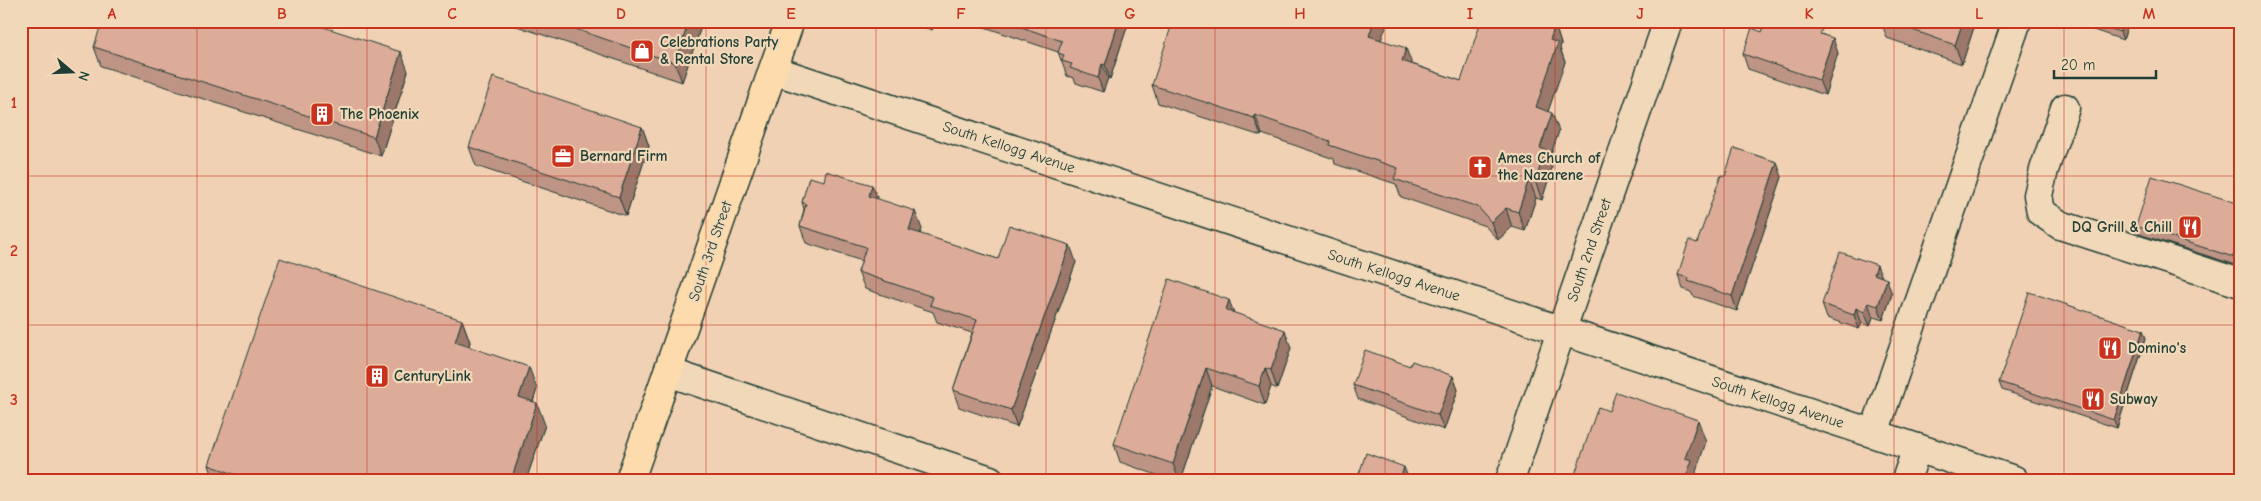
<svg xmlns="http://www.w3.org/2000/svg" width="2261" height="501" font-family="'Comic Neue',sans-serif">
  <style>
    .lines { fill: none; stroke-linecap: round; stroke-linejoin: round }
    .minor-casing { stroke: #1f3d34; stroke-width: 31 }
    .major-casing { stroke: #1f3d34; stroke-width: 31 }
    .minor { stroke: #f1d8b8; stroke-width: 28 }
    .major { stroke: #fedbac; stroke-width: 28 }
    .wall { fill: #be9484; stroke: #1f3d34 }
    .shaded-wall { fill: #9b786b; stroke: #1f3d34 }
    .building { fill: #ddac99; stroke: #1f3d34 }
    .grid { fill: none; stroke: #c8321e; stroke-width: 1; stroke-opacity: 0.55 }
    .labels { text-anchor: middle; stroke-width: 4.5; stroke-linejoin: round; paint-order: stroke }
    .poi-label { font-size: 15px; font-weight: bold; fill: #1f3d34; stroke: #f1d8b8; text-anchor: start }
    .street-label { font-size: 15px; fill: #1f3d34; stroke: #f1d8b8 }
    .neatline { fill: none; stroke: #c8321e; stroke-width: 2 }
    .grid-label { font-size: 16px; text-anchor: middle; font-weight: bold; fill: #c8321e }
  </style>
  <rect width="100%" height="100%" fill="#f0d1b4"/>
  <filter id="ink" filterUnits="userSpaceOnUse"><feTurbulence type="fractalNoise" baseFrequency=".02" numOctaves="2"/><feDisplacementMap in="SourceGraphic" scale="10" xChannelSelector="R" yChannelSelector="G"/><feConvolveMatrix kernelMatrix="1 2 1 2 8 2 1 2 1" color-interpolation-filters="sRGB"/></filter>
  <g filter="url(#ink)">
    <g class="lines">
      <g class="minor-casing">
        <g id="minor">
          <path d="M773 70 2014 480"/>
          <path d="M2065 108 2044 170 2038 195 2041 212 2060 225 2240 283"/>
          <path d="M668 372 990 480"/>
          <path d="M1874 433 2017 21"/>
          <path d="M1510 480 1668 21"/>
          <path d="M1906 480 1917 448"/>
        </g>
      </g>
      <g class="major-casing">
        <path id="major" d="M630 480 790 21"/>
      </g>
      <use href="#minor" class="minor"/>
      <use href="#major" class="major"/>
    </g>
    <g class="wall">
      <path d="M502 21H703L682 82Z"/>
      <path d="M906 21H935L932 30Z"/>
      <path d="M967 21H1129L1110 79 1108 78 1103 92 1076 83 1074 78 1067 76 1058 52Z"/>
      <path d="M1881 21H1976L1962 64 1887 38Z"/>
      <path d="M2067 21H2129L2123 40Z"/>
      <path d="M1555 25 1561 44 1560 48 1565 62 1548 111 1559 131 1549 160 1552 168 1542 200 1536 198 1525 231 1512 227 1498 240 1485 226 1401 197 1396 184 1335 164 1334 159 1262 134 1261 136 1158 103 1152 85 1381 40 1412 64 1461 81Z"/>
      <path d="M1782 26 1824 35 1838 53 1825 95 1748 69 1743 54 1762 32Z"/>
      <path d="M94 47 408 71 381 156 101 66Z"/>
      <path d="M642 127 649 146 626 216 476 166 469 147Z"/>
      <path d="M1725 176 1782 177 1737 311 1693 296 1691 292 1683 289 1678 275 1697 243Z"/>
      <path d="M877 199 922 229 920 234 998 259 1076 262 1017 427 959 407 953 390 972 333 937 322 933 312 865 289 858 272 862 261 806 243 800 226 804 209 802 202Z"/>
      <path d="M2240 204V254L2236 265 2139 234 2136 226Z"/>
      <path d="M1882 277 1892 294 1883 320 1873 317 1870 326 1862 323 1859 329 1827 318 1822 304Z"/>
      <path d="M1234 313 1291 348 1277 389 1271 386 1265 405 1212 386 1181 480H1171L1120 462 1114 444Z"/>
      <path d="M462 320 470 342 469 347 537 389 533 402 545 425 526 480H214L209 465Z"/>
      <path d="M2146 338 2117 428 2002 390 1999 382Z"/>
      <path d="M1410 366 1453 376 1458 390 1444 430 1358 399 1353 385Z"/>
    </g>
    <g class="shaded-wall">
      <path d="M689 21H703L682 82 675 63Z"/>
      <path d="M929 21H935L932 30Z"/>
      <path d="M1119 21H1129L1110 79 1105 65Z"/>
      <path d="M1374 21H1388L1376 54 1369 36Z"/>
      <path d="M1963 21H1976L1962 64 1955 45Z"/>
      <path d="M2123 21H2129L2123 40 2120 32Z"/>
      <path d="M1555 25 1561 44 1560 48 1565 62 1543 126 1536 107 1550 40Z"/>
      <path d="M1833 38 1838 53 1825 95 1819 80Z"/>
      <path d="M1406 48 1413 67 1402 61Z"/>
      <path d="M401 52 408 71 381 156 374 137Z"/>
      <path d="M1102 64 1108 78 1103 92 1098 78Z"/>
      <path d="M1552 113 1559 131 1549 160 1552 168 1542 200 1535 181 1540 148Z"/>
      <path d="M1255 115 1262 134 1261 136 1254 118Z"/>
      <path d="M642 127 649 146 626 216 619 197Z"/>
      <path d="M1777 162 1782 177 1737 311 1732 296Z"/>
      <path d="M1529 179 1536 198 1525 231 1518 212Z"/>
      <path d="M872 185 879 202 869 196Z"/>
      <path d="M1506 208 1512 227 1498 240 1491 222Z"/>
      <path d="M915 211 922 229 915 247 909 230Z"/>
      <path d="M2240 237V254L2236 265 2233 257Z"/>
      <path d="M1070 245 1076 262 1017 427 1011 410Z"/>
      <path d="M1877 265 1883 279 1874 274Z"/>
      <path d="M1887 279 1892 294 1883 320 1878 306Z"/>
      <path d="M1229 300 1236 318 1226 310Z"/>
      <path d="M1868 303 1873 317 1870 326 1864 312Z"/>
      <path d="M1856 308 1862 323 1859 329 1854 315Z"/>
      <path d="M462 320 470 342 463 364 455 342Z"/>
      <path d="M1285 330 1291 348 1277 389 1271 370Z"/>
      <path d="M2143 330 2146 338 2117 428 2114 420Z"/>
      <path d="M529 367 537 389 527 419 519 397Z"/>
      <path d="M1206 368 1212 386 1181 480H1179L1173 464Z"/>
      <path d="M1265 368 1271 386 1265 405 1259 386Z"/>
      <path d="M1453 376 1458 390 1444 430 1438 415Z"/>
      <path d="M537 403 545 425 526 480H511Z"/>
      <path d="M1698 420 1706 442 1696 472 1699 480H1685V458Z"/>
      <path d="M1404 467 1409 480H1400Z"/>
    </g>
    <g class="building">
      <path d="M102 21H305L401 52 374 137 94 47Z"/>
      <path d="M552 21H689L675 63Z"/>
      <path d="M1004 21H1119L1105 65 1102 64 1098 78 1070 68 1072 64 1062 61 1064 55 1058 53 1062 41Z"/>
      <path d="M1173 21H1328L1340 25 1342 21H1374L1369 36 1406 48 1402 61 1461 81 1481 21H1543L1555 25 1550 40 1558 43 1536 107 1552 113 1540 148 1546 150 1535 181 1529 179 1518 212 1506 208 1491 222 1478 207 1394 179 1398 168 1329 145 1330 141 1255 115 1254 118 1152 85Z"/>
      <path d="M1765 21 1782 26 1783 21H1798L1822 29 1820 34 1833 38 1819 80 1743 54 1752 28 1762 32Z"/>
      <path d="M1887 21H1963L1955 45Z"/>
      <path d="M2089 21H2123L2120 32Z"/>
      <path d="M493 77 642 127 619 197 469 147Z"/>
      <path d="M1734 148 1777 162 1732 296 1688 281 1689 278 1678 275 1689 240 1697 243 1721 175 1725 176Z"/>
      <path d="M826 171 872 185 869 196 915 211 909 230 998 259 1009 225 1070 245 1011 410 953 390 977 320 930 305 933 297 858 272 866 247 800 226 806 204 802 202 809 177 824 181Z"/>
      <path d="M2152 176 2240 204V237L2233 257 2136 226Z"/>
      <path d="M1840 252 1877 265 1874 274 1887 279 1878 306 1868 303 1864 312 1856 308 1854 315 1822 304Z"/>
      <path d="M280 258 462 320 455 342 529 367 519 397 537 403 511 480H251L209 465Z"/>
      <path d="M1169 279 1229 300 1226 310 1285 330 1271 370 1265 368 1259 386 1206 368 1173 464 1114 444Z"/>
      <path d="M2029 292 2143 330 2114 420 1999 382Z"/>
      <path d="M1365 350 1410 366 1412 361 1453 376 1438 415 1353 385Z"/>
      <path d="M1616 392 1698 420 1685 458 1692 460 1685 480H1573L1598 407 1609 411Z"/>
      <path d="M1366 453 1404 467 1400 480H1357Z"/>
    </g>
  </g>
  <path class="grid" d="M197 21V480M367 21V480M537 21V480M706 21V480M876 21V480M1046 21V480M1215 21V480M1385 21V480M1555 21V480M1724 21V480M1894 21V480M2064 21V480M21 176H2240M21 325H2240"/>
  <defs>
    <g id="shop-square" transform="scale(1.25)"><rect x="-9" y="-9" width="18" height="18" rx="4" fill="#c8321e" stroke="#f1d8b8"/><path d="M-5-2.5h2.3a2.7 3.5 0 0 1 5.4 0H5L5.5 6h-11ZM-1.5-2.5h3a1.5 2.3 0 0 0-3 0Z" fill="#fff"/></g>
    <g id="building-square" transform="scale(1.25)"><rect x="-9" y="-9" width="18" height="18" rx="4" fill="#c8321e" stroke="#f1d8b8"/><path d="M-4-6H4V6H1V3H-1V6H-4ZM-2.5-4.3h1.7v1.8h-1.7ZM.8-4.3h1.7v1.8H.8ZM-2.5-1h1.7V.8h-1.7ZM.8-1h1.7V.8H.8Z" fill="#fff"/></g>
    <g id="office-square" transform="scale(1.25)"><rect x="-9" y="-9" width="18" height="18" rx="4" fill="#c8321e" stroke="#f1d8b8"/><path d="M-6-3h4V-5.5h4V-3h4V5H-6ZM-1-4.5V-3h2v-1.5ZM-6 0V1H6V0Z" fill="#fff"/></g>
    <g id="church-square" transform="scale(1.25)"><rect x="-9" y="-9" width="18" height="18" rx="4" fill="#c8321e" stroke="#f1d8b8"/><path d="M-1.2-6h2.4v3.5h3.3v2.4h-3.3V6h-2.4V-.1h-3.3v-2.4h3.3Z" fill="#fff"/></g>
    <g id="restaurant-square" transform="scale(1.25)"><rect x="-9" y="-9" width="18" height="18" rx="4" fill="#c8321e" stroke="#f1d8b8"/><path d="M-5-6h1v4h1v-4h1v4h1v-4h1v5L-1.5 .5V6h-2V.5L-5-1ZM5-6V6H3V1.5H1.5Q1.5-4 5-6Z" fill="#fff"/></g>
  </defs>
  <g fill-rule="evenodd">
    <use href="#shop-square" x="642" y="51"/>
    <use href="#building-square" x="322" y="114"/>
    <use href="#office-square" x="563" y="156"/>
    <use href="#church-square" x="1480" y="167"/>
    <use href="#restaurant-square" x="2190" y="227"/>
    <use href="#restaurant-square" x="2110" y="348"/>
    <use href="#building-square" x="377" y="376"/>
    <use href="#restaurant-square" x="2093" y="399"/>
  </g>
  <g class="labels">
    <g class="poi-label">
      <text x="660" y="47">Celebrations Party<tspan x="660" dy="17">&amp; Rental Store</tspan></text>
      <text x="340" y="119">The Phoenix</text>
      <text x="580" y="161">Bernard Firm</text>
      <text x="1498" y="163">Ames Church of<tspan x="1498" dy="17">the Nazarene</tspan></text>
      <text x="2172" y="232" text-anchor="end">DQ Grill &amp; Chill</text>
      <text x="2128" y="353">Domino's</text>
      <text x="394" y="381">CenturyLink</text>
      <text x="2110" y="404">Subway</text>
    </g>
    <g class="street-label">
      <text transform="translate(1009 147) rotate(18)" y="5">South Kellogg Avenue</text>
      <text transform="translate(1589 250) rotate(-71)" y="5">South 2nd Street</text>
      <text transform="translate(710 251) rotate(-71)" y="5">South 3rd Street</text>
      <text transform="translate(1394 275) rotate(18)" y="5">South Kellogg Avenue</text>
      <text transform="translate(1778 402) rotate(18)" y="5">South Kellogg Avenue</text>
    </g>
  </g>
  <rect width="2261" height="501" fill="none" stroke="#f1d8b8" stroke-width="55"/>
  <g transform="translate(72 72) rotate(109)" stroke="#f1d8b8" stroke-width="4" paint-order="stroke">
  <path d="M0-4L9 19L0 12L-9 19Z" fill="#1f3d34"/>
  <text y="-8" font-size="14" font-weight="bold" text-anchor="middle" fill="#1f3d34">N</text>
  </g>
  <path d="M2054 70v8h102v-8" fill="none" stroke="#1f3d34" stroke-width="2.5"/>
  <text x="2061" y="70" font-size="15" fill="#1f3d34" stroke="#f1d8b8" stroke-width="4" paint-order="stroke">20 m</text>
  <rect x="28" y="28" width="2206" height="446" class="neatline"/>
  <g class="grid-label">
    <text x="112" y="19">A</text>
    <text x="282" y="19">B</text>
    <text x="452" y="19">C</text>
    <text x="621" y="19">D</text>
    <text x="791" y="19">E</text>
    <text x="961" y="19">F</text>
    <text x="1130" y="19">G</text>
    <text x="1300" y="19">H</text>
    <text x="1470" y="19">I</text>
    <text x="1640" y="19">J</text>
    <text x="1809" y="19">K</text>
    <text x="1979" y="19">L</text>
    <text x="2149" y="19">M</text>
    <text x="14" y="108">1</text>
    <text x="14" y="256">2</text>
    <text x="14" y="405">3</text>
  </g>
</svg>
